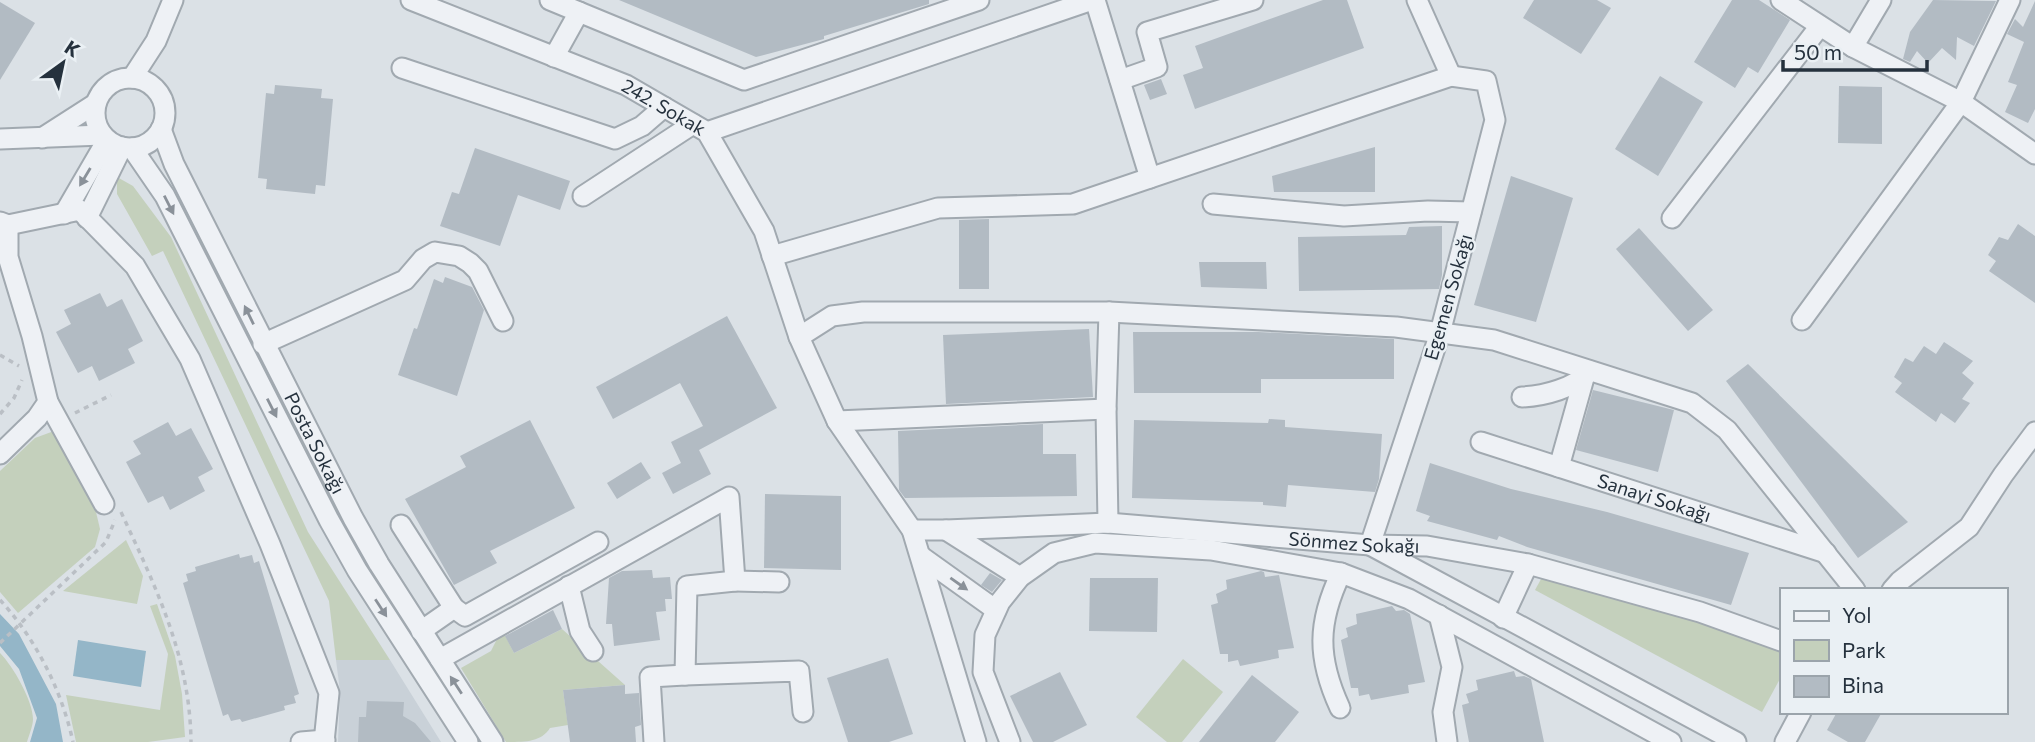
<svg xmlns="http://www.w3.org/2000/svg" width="2035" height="742" font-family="Commissioner,sans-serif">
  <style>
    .built { fill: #c9d1d8 }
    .green { fill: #c4d0bc }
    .water { fill: #94b6c8 }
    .building { fill: #b2bbc3 }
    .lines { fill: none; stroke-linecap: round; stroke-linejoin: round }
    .minor-casing { stroke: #a1a9b0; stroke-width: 23 }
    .path { stroke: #babfc5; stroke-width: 3.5; stroke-dasharray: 5 5; stroke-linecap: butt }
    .minor { stroke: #eef1f5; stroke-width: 19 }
    .oneway { fill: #8a9199 }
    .labels { text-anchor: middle; stroke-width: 5; stroke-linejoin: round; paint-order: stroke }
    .street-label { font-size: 19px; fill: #25313d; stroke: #eaf0f4 }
  </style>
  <rect width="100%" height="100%" fill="#dbe1e6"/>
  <path class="built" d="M336 660H390L441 742H338L340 691Z"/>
  <g class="green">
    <path d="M117 177 133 186 171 237 308 532 390 660H336L329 601 163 251 152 256 117 194Z"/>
    <path d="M54 431 96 512 100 529 95 547 18 613 0 592V471L35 438Z"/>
    <path d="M126 540 143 576 137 604 63 591Z"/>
    <path d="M1546 570 1781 647V677L1762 712 1535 590Z"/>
    <path d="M157 604 175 656 182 694 185 737 148 742H76L66 695 160 710 168 654 150 606Z"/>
    <path d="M502 629 514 653 562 629 625 685 563 690 568 725 550 728C541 742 526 742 506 742L461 668 491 651Z"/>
    <path d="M0 653C13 666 33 701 33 719 33 726 29 735 27 742H0Z"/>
    <path d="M1183 659 1223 692 1182 742H1167L1136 717Z"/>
  </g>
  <g class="water">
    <path d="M0 614 19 634 56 704 63 742H30L37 718 19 669 0 646Z"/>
    <path d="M78 640 146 651 141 687 73 676Z"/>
  </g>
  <g class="building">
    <path d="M619 0H929V4L824 36V39L756 57Z"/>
    <path d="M1323 0H1347L1364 48 1195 109 1183 75 1203 68 1195 46Z"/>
    <path d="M1534 0H1597L1611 8 1581 54 1523 18Z"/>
    <path d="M1732 0H1759L1790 20 1758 73 1748 67 1735 88 1694 62Z"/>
    <path d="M1933 0 1996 1 1974 46 1957 37 1956 60 1942 48 1928 63 1917 51 1910 62 1903 59 1910 32Z"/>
    <path d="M2035 1V109L2028 123 2005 112 2017 85 2008 82 2024 42 2007 34 2015 19 2023 27Z"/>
    <path d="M0 2 35 23 0 80Z"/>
    <path d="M1660 76 1703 102 1658 176 1615 149Z"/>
    <path d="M1161 79 1167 94 1150 100 1144 85Z"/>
    <path d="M275 85 322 89 321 98 333 99 325 186 316 185 315 194 266 189 267 179 258 178 266 93 274 94Z"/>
    <path d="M1839 86 1882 87V144L1838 143Z"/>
    <path d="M1375 147V192H1274L1272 176Z"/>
    <path d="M475 148 570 181 560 210 518 195 500 246 440 226 452 192 459 194Z"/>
    <path d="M1511 176 1573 198 1536 322 1474 305Z"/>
    <path d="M989 219V289H959V220Z"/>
    <path d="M2018 224 2035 236V303L1989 271 1996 261 1988 255 1999 237 2008 240Z"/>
    <path d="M1442 226V275L1439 289 1299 291 1298 237 1406 235 1409 227Z"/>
    <path d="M1639 228 1713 310 1688 331 1616 249Z"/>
    <path d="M1199 262H1266L1267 289 1201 287Z"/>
    <path d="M445 277 472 287 484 310 457 396 398 375 414 328 417 329 434 279 443 283Z"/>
    <path d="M100 293 107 307 122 299 143 341 128 349 135 363 99 381 92 366 78 373 56 332 71 324 64 310Z"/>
    <path d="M727 316 777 408 699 450 711 474 673 494 662 473 681 463 671 442 703 426 680 383 613 419 596 387Z"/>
    <path d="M1089 329 1093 397 946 404 943 335Z"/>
    <path d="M1133 332H1258L1394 339V379H1261V393H1134Z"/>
    <path d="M1944 342 1973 361 1962 373 1974 383 1962 399 1970 403 1955 423 1941 413 1936 422 1895 392 1902 383 1894 377 1905 358 1913 362 1924 346 1936 354Z"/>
    <path d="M1748 364 1908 522 1858 558 1726 381Z"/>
    <path d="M1593 390 1674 410 1658 472 1576 450Z"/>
    <path d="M1269 419 1285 420V427L1382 434 1379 479 1375 492 1288 485 1286 507 1263 505V502L1132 498 1134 420 1268 423Z"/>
    <path d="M530 420 575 508 490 551 497 563 454 585 405 499 466 467 460 456Z"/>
    <path d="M168 422 176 436 191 428 213 469 198 477 205 491 170 510 163 496 148 503 126 462 141 454 133 441Z"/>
    <path d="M1043 424V454H1076L1077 496 905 498 899 490 898 431Z"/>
    <path d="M641 462 651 478 617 499 607 483Z"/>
    <path d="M1430 463 1511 489 1607 512 1749 553 1731 605 1527 547 1499 536 1497 540 1427 521 1430 516 1416 511Z"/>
    <path d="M765 494 841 496V570L764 568Z"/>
    <path d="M239 554 240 558 252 555 254 563 259 561 299 694 294 696 296 703 284 706 285 710 242 722 240 719 231 721 228 714 223 716 183 583 188 581 186 574 196 571 195 567Z"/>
    <path d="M652 570 653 578 670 577 672 599H665L666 611 656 612 660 640 614 646 612 624H606L609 578 622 571Z"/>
    <path d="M1261 571 1264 572 1265 577 1279 575 1294 648 1278 650 1279 658 1240 666 1238 660 1228 662V654H1220L1211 605 1218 603 1216 594 1227 589 1226 580Z"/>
    <path d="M990 573 1002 580 992 592 981 585Z"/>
    <path d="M1090 578H1158L1157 632 1089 631Z"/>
    <path d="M1392 606 1396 611 1404 610 1410 614 1425 682 1408 685 1409 693 1371 700 1369 694 1359 696 1358 688H1351L1341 640 1348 637 1346 628 1357 624 1356 614Z"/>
    <path d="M553 610 562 629 514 653 505 636Z"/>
    <path d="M888 658 913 734 889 742H848L827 678Z"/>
    <path d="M1514 671 1516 677 1524 676 1531 679 1544 742H1469L1462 705 1469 703 1466 694 1478 690 1476 680Z"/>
    <path d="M1060 672 1087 725 1053 742H1033L1010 696Z"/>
    <path d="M1252 675 1299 712 1275 742H1199Z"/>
    <path d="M625 685V694L639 693 641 725 635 727 636 742H570L563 690Z"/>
    <path d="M367 701 404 702 403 716 415 723 431 742H358L359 717H366Z"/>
    <path d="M1837 712H1882L1865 742H1848L1827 730Z"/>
  </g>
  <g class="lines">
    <g class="minor-casing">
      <g id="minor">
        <path id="s1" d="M411 0 626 85 707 132 764 231 799 337 837 421 912 530 976 742"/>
        <path d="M550 0 579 12"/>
        <path d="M1095 0 1150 178"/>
        <path d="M1781 0 1853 47 1961 102 2035 154"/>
        <path d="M1853 47 1881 0"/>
        <path d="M554 57 579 12 744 80 979 0"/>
        <path d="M402 68 615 139 642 126 664 107"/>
        <path d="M1451 76 1486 81 1495 120 1440 333 1370 545 1736 742"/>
        <circle cx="130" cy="113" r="35"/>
        <path d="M132 78 156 41 173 0"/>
        <path d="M1120 80 1157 67 1147 32 1253 0"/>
        <path id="s2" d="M161 129 174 164 353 518 379 564 493 742"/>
        <path d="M707 132 1092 0"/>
        <path d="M42 138 95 104"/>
        <path d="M0 139 102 135"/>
        <path d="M132 148 165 196 329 520 357 570 468 742"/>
        <path d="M583 196 693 124"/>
        <path d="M1213 204 1344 216 1428 211 1471 212"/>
        <path d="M64 214 107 140"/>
        <path d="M87 218 122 147"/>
        <path d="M1672 218 1820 26"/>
        <path d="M0 222 8 225 80 210 135 266 190 359 270 544 329 693 324 742"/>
        <path d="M772 256 938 208 1073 204 1451 76 1417 0"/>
        <path d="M1802 320 1961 102 2010 0"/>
        <path d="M799 337 832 316 863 312H1109L1396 327 1494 340 1692 403 1727 430 1855 590"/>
        <path d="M263 344 405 280 423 259 435 252 459 256 470 263 478 271 503 321"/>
        <path d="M1522 397C1544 396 1575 388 1590 371"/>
        <path d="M48 402 104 504"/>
        <path d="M837 421 1106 409"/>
        <path id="s3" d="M1481 442 1826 553"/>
        <path d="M0 454 37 418 48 402 32 336 8 257V225"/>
        <path d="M1559 467 1584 378"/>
        <path d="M1108 523 1106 409 1109 312"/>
        <path d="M401 525 454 608 421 631"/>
        <path id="s4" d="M912 530H946L1108 523 1370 545 1427 546 1528 564 1700 612 1781 641"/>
        <path d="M946 530 1020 577"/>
        <path d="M922 557 996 610"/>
        <path d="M735 581 779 582"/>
        <path d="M569 586 580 631 593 651"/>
        <path d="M1892 590 1900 581 1969 527 2003 475 2035 432"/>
        <path d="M454 608 465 616 598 542"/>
        <path d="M1439 615 1452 667 1443 712 1447 742"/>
        <path d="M1503 618 1528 564"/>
        <path d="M440 659 729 497 735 581 687 586 685 675 799 671 803 712"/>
        <path d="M1340 708C1317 658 1317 623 1341 573"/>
        <path d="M301 742 325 740"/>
        <path d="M654 742 650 677 685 675"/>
        <path d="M1010 742 983 672 985 635 1000 602 1020 577 1054 553 1095 543 1211 550 1341 573 1409 599 1671 742"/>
        <path d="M1785 742 1801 712"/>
      </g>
    </g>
    <g class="path">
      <path d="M0 355 19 366"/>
      <path d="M75 413 111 395"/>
      <path d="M0 414 14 398 22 380"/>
      <path d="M121 512C156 588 190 656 191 742"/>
      <path d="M0 600C36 639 62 691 73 742"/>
      <path d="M0 643 106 542 115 520"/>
    </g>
    <use href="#minor" class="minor"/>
  </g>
  <defs><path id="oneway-solid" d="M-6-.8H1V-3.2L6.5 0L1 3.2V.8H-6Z" transform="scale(1.75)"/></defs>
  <g class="oneway">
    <use href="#oneway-solid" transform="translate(85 177) rotate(121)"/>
    <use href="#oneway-solid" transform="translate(169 205) rotate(63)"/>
    <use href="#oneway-solid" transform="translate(249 315) rotate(-116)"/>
    <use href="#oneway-solid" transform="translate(272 408) rotate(63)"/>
    <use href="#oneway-solid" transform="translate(959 584) rotate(35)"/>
    <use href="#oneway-solid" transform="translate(381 608) rotate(57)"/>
    <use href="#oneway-solid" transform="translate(456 685) rotate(-123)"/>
  </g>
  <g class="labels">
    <g class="street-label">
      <text dy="7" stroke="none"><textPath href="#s1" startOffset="275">242. Sokak</textPath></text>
      <text transform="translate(1448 297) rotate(-74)" y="7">Egemen Sokağı</text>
      <text dy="7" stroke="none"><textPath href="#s2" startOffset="350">Posta Sokağı</textPath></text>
      <text dy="7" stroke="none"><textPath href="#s3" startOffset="182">Sanayi Sokağı</textPath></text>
      <text dy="7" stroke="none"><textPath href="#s4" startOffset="443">Sönmez Sokağı</textPath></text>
    </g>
  </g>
  <rect x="1780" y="588" width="228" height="126" fill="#eaf0f4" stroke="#9ba4ab" stroke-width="2"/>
  <rect x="1794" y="611" width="35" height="10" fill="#eef1f5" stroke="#9ba4ab" stroke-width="2"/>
  <text x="1842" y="623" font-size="21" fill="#25313d">Yol</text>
  <rect x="1794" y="640" width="35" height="21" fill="#c4d0bc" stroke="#9ba4ab" stroke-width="2"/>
  <text x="1842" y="658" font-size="21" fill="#25313d">Park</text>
  <rect x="1794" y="676" width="35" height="21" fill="#b2bbc3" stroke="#9ba4ab" stroke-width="2"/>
  <text x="1842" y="693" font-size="21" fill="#25313d">Bina</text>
  <g transform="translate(63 63) rotate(33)" stroke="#eaf0f4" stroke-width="5" paint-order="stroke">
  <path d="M0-5L12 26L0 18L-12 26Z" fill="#25313d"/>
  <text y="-10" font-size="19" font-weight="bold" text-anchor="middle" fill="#25313d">K</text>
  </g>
  <path d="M1783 60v10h144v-10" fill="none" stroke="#25313d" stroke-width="3.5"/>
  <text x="1794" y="60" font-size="21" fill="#25313d" stroke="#eaf0f4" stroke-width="5" paint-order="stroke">50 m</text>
</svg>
